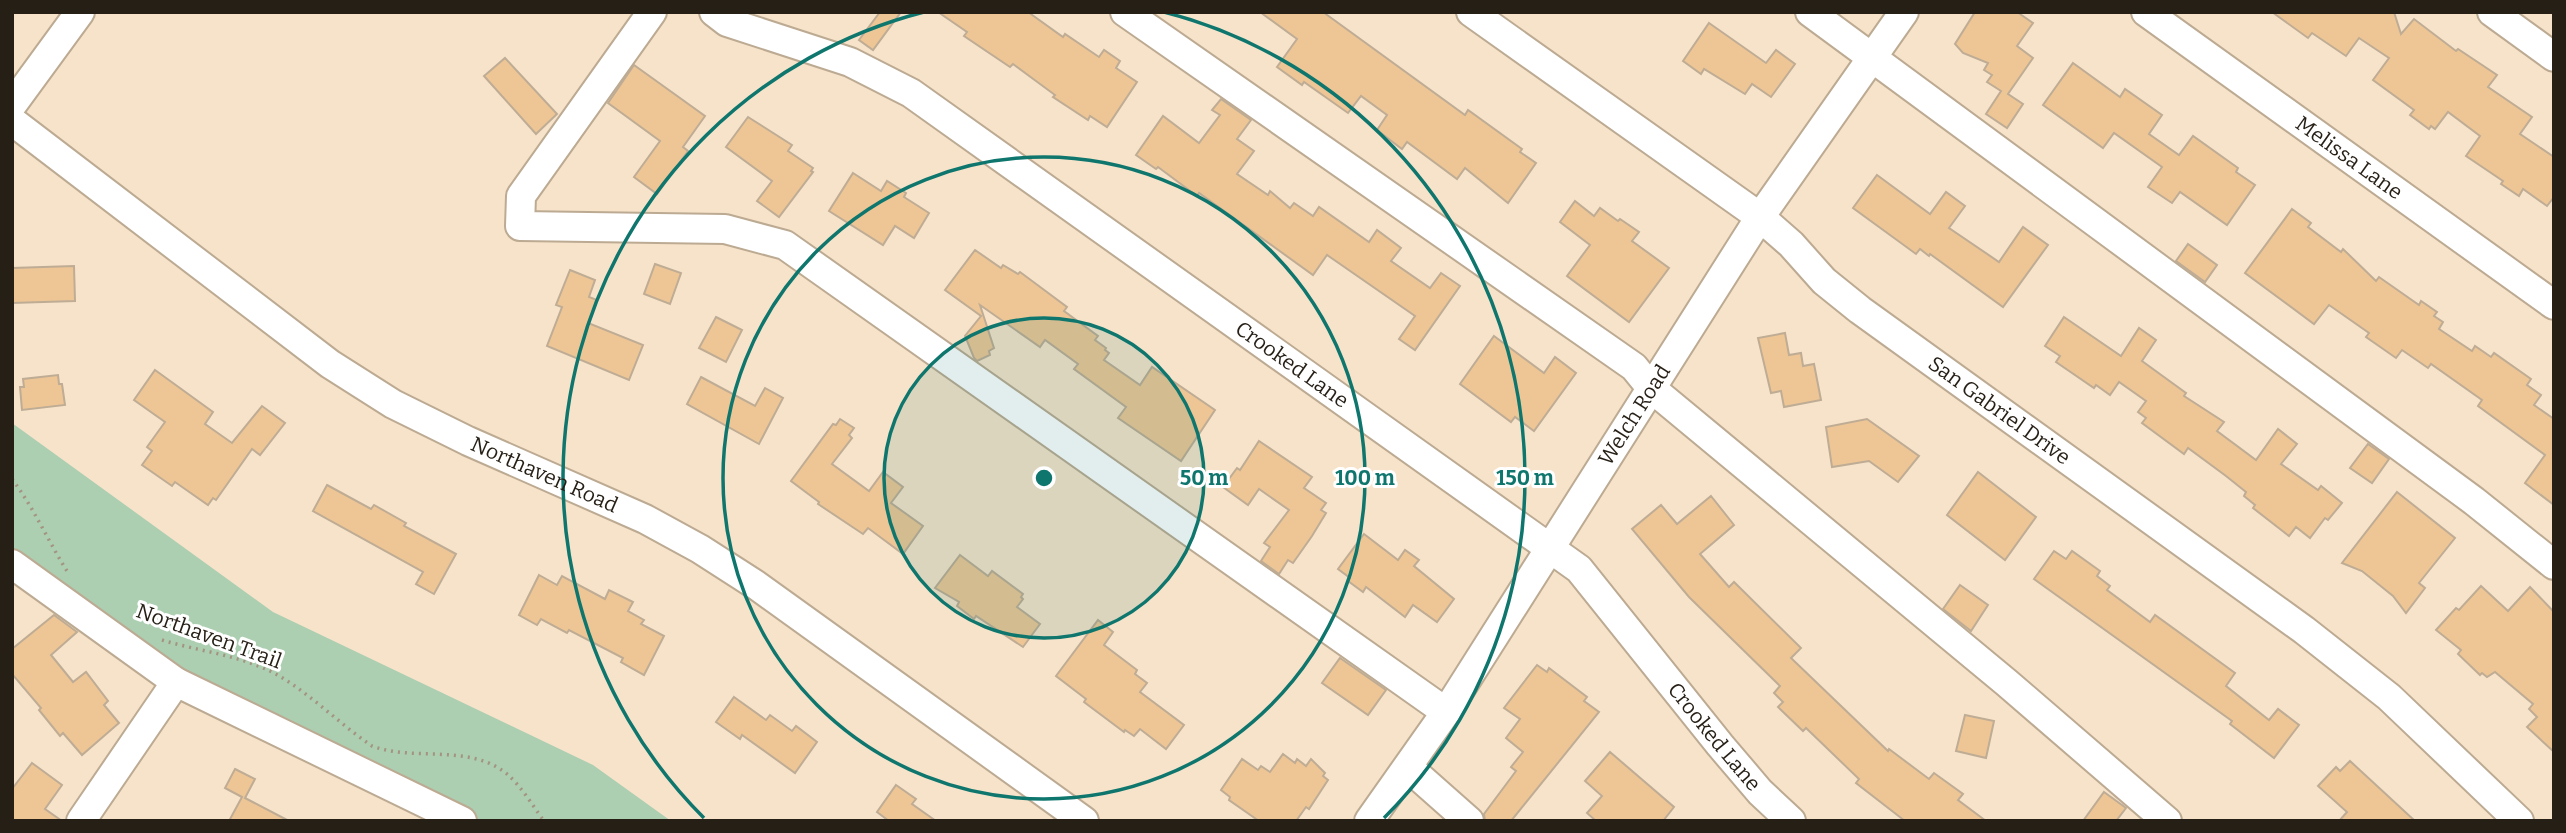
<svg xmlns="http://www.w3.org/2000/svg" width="2566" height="833" font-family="Bitter,serif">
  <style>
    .green { fill: #acceb1 }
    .building { fill: #eec695; stroke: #bfac95; stroke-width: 2 }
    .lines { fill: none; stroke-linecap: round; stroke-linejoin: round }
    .minor-casing { stroke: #bcaa92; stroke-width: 32 }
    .path { stroke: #a39481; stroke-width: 3.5; stroke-dasharray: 2 5; stroke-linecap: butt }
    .minor { stroke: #fff; stroke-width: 28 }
    .ring { fill: none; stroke: #0f766e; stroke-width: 3.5 }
    .labels { text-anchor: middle; stroke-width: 6; stroke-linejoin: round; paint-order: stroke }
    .street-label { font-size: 21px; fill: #261f16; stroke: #fff }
    .centre { fill: #0f766e; stroke: #fff; stroke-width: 3.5 }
    .ring-label { font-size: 21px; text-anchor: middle; font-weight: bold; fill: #0f766e; stroke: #fff; stroke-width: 6; stroke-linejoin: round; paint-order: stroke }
  </style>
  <rect width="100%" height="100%" fill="#f7e3ca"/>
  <path class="green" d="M12 423 273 612 593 765 671 821H471L218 696 12 549Z"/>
  <g class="building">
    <path d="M880 12H901L873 50 859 40Z"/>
    <path d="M938 12H1028L1063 37 1065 34 1099 57 1104 50 1120 61 1116 68 1137 82 1107 127 1090 116 1088 120 1053 97 1055 95 1013 64 1010 67 964 36 967 32Z"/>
    <path d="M1260 12H1323L1465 115 1468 110 1522 149 1520 152 1536 163 1508 203 1465 168 1457 179 1407 142 1402 149 1377 130 1387 115 1361 96 1348 113 1304 82 1302 85 1277 67 1297 39Z"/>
    <path d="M1975 12H2017L2033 23 2017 46 2033 58 2008 94 2023 104 2007 128 1986 114 2001 91 1987 82 1992 75 1984 70 1988 63 1963 53 1955 44Z"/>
    <path d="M2272 12H2394L2401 34 2414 19 2456 51 2458 49 2497 75 2488 87 2532 117 2520 134 2554 157V197L2547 206 2523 189 2519 196 2501 184 2503 181 2466 156 2480 136 2448 112 2435 129 2431 126 2429 129 2410 115 2414 110 2373 80 2389 58 2359 38 2346 56 2312 33 2308 38Z"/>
    <path d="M1709 23 1766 63 1776 50 1795 64 1771 97 1752 84 1745 94 1704 69 1701 74 1683 61Z"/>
    <path d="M505 58 557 114 536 134 484 76Z"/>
    <path d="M2073 63 2120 97 2125 89 2162 115 2149 134 2179 155 2193 136 2238 168 2236 172 2255 185 2227 225 2180 192 2172 203 2148 187 2162 167 2114 133 2103 148 2043 105Z"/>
    <path d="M634 65 705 116 683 147 688 151 657 194 634 177 660 141 608 103Z"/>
    <path d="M1221 99 1251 120 1237 139 1254 151 1237 174 1268 195 1270 191 1290 208 1294 203 1313 216 1319 207 1369 242 1377 230 1401 248 1391 261 1430 288 1441 273 1460 286 1415 350 1399 339 1415 316 1327 255 1313 275 1199 193 1197 196 1158 167 1156 169 1136 155 1163 116 1199 143 1220 115 1212 110Z"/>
    <path d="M748 117 792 145 788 151 813 168 811 171 813 172 779 217 757 201 772 181 726 147Z"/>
    <path d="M853 173 881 191 887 181 906 193 904 197 929 213 914 238 895 226 883 245 829 211Z"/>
    <path d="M1877 175 1930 214 1946 192 1965 206 1949 228 1999 262 2023 227 2048 245 2003 307 1930 254 1929 256 1920 249 1916 254 1853 208Z"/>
    <path d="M1575 201 1594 216 1600 208 1618 221 1620 219 1639 232 1632 241 1669 268 1629 322 1567 276 1590 245 1560 222Z"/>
    <path d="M2292 209 2311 223 2308 227 2341 252 2343 249 2376 281 2379 277 2419 305 2421 301 2437 312 2434 316 2443 322 2439 329 2472 351 2475 346 2491 357 2494 353 2531 379 2527 385 2541 395 2534 405 2554 419V505L2525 483 2545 455 2478 406 2482 400 2431 364 2428 368 2402 350 2396 358 2366 337 2369 333 2329 305 2314 324 2245 273Z"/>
    <path d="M2188 244 2217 265 2205 282 2176 261Z"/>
    <path d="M975 250 1001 268 1003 265 1018 274 1020 272 1067 307 1064 311 1098 336 1095 340 1106 348 1105 350 1109 353 1104 360 1140 385 1152 367 1215 410 1181 461 1118 418 1126 407 1074 369 1078 364 1045 340 1040 347 980 305 994 348 989 351 990 355 977 361 974 358 965 336 981 316 945 290Z"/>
    <path d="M655 264 681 273 670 304 644 294Z"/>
    <path d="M74 266 75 301 12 303V268Z"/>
    <path d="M570 270 595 280 589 297 597 300 588 323 643 345 629 380 547 346 562 307 556 305Z"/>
    <path d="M716 317 742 330 726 362 699 348Z"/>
    <path d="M2064 317 2121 356 2139 328 2156 340 2142 361 2186 393 2184 396 2224 422 2217 431 2256 460 2278 429 2297 444 2281 464 2318 490 2321 486 2342 503 2328 520 2325 518 2310 538 2296 527 2289 536 2253 508 2255 505 2244 496 2246 492 2226 476 2188 448 2184 454 2142 423 2146 418 2138 412 2146 401 2119 382 2110 395 2096 385 2094 388 2056 362 2060 356 2045 346Z"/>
    <path d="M1785 333 1789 355 1801 353 1803 366 1814 364 1821 400 1784 407 1781 391 1771 393 1758 338Z"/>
    <path d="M1494 336 1544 373 1555 357 1576 373 1534 431 1515 417 1511 422 1460 384Z"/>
    <path d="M155 370 213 412 205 424 232 443 262 406 285 423 260 455 252 449 216 500 213 498 208 505 175 482 172 486 142 465 152 451 147 447 165 422 134 400Z"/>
    <path d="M58 375 59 384H62L65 405 22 410 20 387H24L23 379Z"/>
    <path d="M701 377 755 406 765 388 783 398 759 444 687 404Z"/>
    <path d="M840 419 854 428 849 435 852 438 832 464 869 491 883 472 903 487 891 503 923 526 903 554 868 528 863 534 818 504 819 502 791 481 833 424 836 425Z"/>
    <path d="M1867 419 1919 456 1898 482 1869 461 1832 467 1826 427Z"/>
    <path d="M1259 441 1312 477 1304 488 1326 503 1321 510 1326 513 1312 536 1293 563 1288 560 1279 574 1261 561 1270 547 1264 543 1289 510 1259 489 1248 505 1223 487 1237 468 1240 470Z"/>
    <path d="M2368 444 2389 459 2372 483 2350 468Z"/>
    <path d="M1978 472 2036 517 2005 560 1947 515Z"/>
    <path d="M327 485 371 509 374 505 406 523 404 526 456 554 434 594 416 584 423 572 313 511Z"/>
    <path d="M2397 492 2455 538 2419 583 2425 588 2406 613 2393 596 2362 571 2342 563Z"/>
    <path d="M1711 496 1734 525 1700 554 1729 587 1734 582 1801 648 1791 658 1888 751 1889 749 1929 779 1934 773 1963 794 1958 800 1986 821H1905L1856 783 1859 779 1806 728 1803 731 1778 707 1783 702 1774 693 1780 686 1689 597 1632 529 1661 505 1677 524Z"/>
    <path d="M1364 534 1398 560 1405 550 1419 560 1414 566 1454 599 1437 622 1413 605 1405 617 1366 587 1363 592 1348 581 1350 578 1338 569Z"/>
    <path d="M2054 551 2066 559 2072 551 2100 571 2097 576 2110 586 2107 590 2150 622 2155 615 2235 673 2226 686 2269 720 2278 709 2299 725 2274 758 2230 724 2232 721 2034 579Z"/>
    <path d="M960 555 988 576 992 571 1023 594 1021 597 1023 599 1017 607 1040 624 1023 647 976 616 974 619 957 606 959 602 935 588Z"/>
    <path d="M539 575 557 585 562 576 605 599 609 590 633 602 628 611 644 620 641 624 664 636 644 675 621 662 623 658 569 630 567 633 541 619 537 625 519 615Z"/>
    <path d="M1960 585 1988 605 1971 631 1943 609Z"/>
    <path d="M2481 586 2508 611 2530 587 2554 612V752L2527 727 2537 717 2529 709 2533 704 2495 672 2487 677 2482 673 2480 675 2458 654 2461 650 2436 630 2456 608 2459 610Z"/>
    <path d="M54 615 77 632 51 655 73 682 86 672 108 701 104 705 119 723 82 755 63 733 60 736 39 710 41 708 12 674V649Z"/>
    <path d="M1098 620 1113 632 1104 645 1137 670 1135 674 1147 683 1140 692 1184 725 1166 749 1140 729 1134 736 1125 730 1124 732 1084 702 1086 699 1056 676Z"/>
    <path d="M1340 658 1386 690 1368 715 1322 683Z"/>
    <path d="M1537 665 1547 672 1549 668 1587 697 1584 701 1599 712 1511 821H1485L1484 814 1516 771 1511 767 1523 752 1506 738 1520 719 1504 708Z"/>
    <path d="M734 697 766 720 770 715 792 731 796 726 817 742 795 773 742 735 740 739 716 722Z"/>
    <path d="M1965 715 1994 721 1986 758 1956 751Z"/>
    <path d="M1610 752 1674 807 1663 821H1596L1587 813 1602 796 1585 781Z"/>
    <path d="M1283 754 1295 763 1297 759 1306 766 1311 759 1325 773 1323 776 1328 780 1309 809 1306 807 1296 821H1259L1229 800 1230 797 1221 790 1242 759 1258 770 1261 766 1270 772Z"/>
    <path d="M2350 761 2415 821H2339L2347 812 2318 786 2336 767 2340 771Z"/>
    <path d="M32 763 62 785 45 809 62 821H12V789Z"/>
    <path d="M235 769 255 779 245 798 289 821H229L242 797 225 788Z"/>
    <path d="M896 785 916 799 912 804 936 821H889L877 812Z"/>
    <path d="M2104 792 2126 808 2116 821H2083Z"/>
  </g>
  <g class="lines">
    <g class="minor-casing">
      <g id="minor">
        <path d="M652 12 521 196 520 226 725 229 785 245 1446 712"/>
        <path id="s1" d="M714 12 727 22 850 62 911 93 1579 569 1720 745 1760 792 1791 821"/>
        <path d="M1125 12 1634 367 1651 388 2007 683 2167 821"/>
        <path id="s2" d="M1471 12 1760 217 1791 244 1824 281 1860 310 2304 630 2389 697 2519 821"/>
        <path d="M1810 12 2474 501 2554 565"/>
        <path id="s3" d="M2146 12 2554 305"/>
        <path d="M2492 12 2554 57"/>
        <path d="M12 105 80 12"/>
        <path id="s4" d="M12 121 330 364 393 404 468 441 645 519 700 549 756 585 1084 821"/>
        <path d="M12 564 176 682"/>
        <path d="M1408 767 1469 821"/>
        <path d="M81 821 176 682 462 821"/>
        <path id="s5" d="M1369 821 1446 712 1760 217 1904 12"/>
      </g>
    </g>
    <g class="path">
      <path d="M12 479C34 508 48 541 67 571"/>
      <path d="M162 640C198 651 238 655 272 672 308 691 338 723 372 746 415 762 469 743 507 774 521 786 533 806 544 821"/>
    </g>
    <use href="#minor" class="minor"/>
  </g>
  <circle cx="1044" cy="478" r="160" fill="#0f766e" fill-opacity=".12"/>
  <g class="ring">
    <circle cx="1044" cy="478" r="160"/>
    <circle cx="1044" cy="478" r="321"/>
    <path d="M704 818A481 481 0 0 1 924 12M1164 12A481 481 0 0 1 1384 818"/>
  </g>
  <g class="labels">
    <g class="street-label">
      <text dy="7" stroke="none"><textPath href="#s3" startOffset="250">Melissa Lane</textPath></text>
      <text dy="7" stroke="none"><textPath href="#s1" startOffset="682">Crooked Lane</textPath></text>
      <text dy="7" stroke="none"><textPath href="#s2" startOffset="663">San Gabriel Drive</textPath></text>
      <text dy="7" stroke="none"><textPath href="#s5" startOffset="485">Welch Road</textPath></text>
      <text dy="7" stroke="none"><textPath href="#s4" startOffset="642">Northaven Road</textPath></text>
      <text transform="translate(209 636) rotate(20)" y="7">Northaven Trail</text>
      <text dy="7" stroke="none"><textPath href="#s1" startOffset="1250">Crooked Lane</textPath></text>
    </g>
  </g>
  <circle cx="1044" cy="478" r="10" class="centre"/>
  <g class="ring-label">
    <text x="1204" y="485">50 m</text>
    <text x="1365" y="485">100 m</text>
    <text x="1525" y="485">150 m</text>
  </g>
  <rect width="2566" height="833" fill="none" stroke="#261f16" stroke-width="28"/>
</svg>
